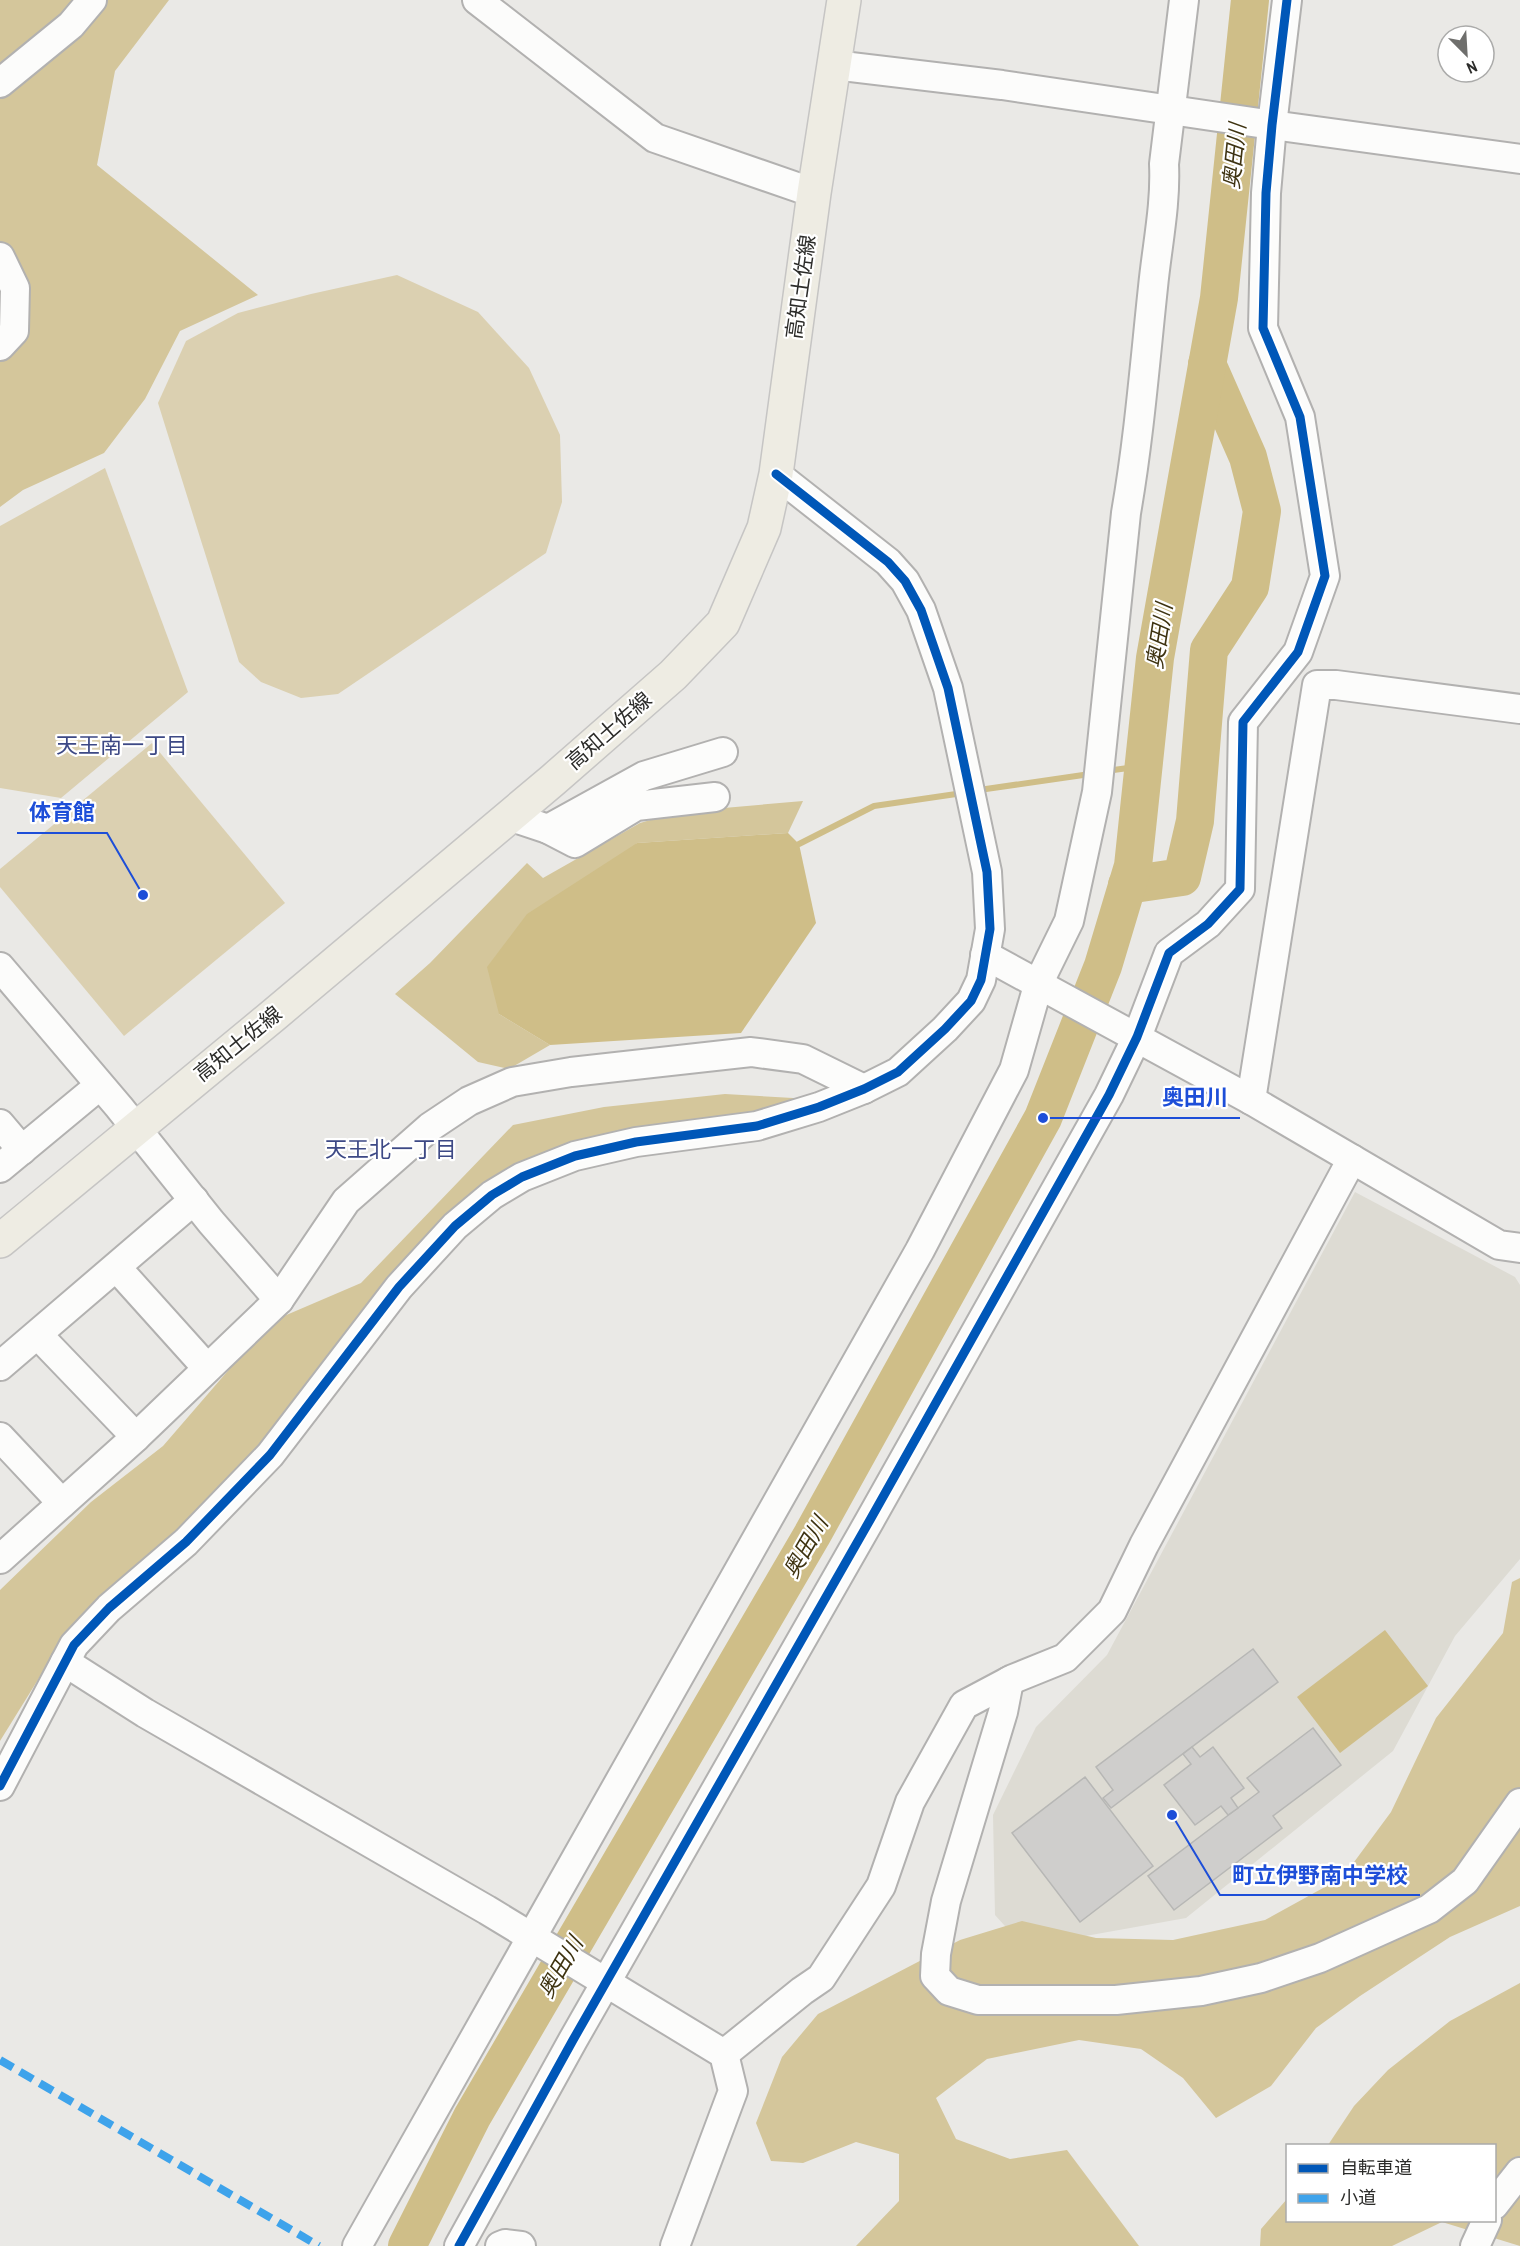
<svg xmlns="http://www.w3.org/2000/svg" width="1520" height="2246" font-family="'Archivo Narrow','Noto Sans JP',sans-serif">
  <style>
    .built { fill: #dddbd3 }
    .green { fill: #dbd0b1 }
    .forest { fill: #d4c69b }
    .water { fill: #cfbe88 }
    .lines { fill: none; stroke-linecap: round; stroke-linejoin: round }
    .stream { stroke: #cfbe88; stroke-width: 6 }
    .river { stroke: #cfbe88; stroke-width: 38 }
    .building { fill: #cfcecc; stroke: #b7b7b5; stroke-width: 1.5 }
    .minor-casing { stroke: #b2b1b0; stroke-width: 32 }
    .major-casing { stroke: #c6c5c4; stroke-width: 36 }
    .minor { stroke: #fcfcfb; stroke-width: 28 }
    .major { stroke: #eeece3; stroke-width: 33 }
    .quiet { stroke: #3ea3eb; stroke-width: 8; stroke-dasharray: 15 8; stroke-linecap: butt }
    .cycleway-casing { stroke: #fff; stroke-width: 13 }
    .cycleway { stroke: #0057b8; stroke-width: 9 }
    .labels { text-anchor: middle; stroke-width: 4.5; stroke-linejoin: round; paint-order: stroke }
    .street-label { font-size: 21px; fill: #2c2c2a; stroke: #fff }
    .water-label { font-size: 22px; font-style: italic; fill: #3e3311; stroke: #fff }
    .neighbourhood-label { font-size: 22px; fill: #3d4985; stroke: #fff }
    .leader { fill: none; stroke: #1d4ed8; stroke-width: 2 }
    .callout-dot { fill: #1d4ed8; stroke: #fff; stroke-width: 2 }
    .callout-label { font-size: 22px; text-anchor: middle; font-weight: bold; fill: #1d4ed8; stroke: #fff; stroke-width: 4.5; stroke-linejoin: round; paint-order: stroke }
  </style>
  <rect width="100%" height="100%" fill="#eae9e6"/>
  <path class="built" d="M1355 1192 1515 1277 1520 1285V1559L1455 1636 1393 1751 1186 1918 1024 1947 995 1915 993 1815 1036 1727 1107 1655Z"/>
  <g class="green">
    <path d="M397 275 478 312 529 368 560 435 562 502 546 553 338 694 301 698 261 682 239 662 158 403 186 341 238 313 311 294Z"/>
    <path d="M105 468 188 692 61 798 0 788V526Z"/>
    <path d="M152 743 285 903 124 1036 0 887V869Z"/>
  </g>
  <g class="forest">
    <path d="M0 0H169L115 71 97 165 258 295 180 331 145 399 104 453 23 490 0 507Z"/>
    <path d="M803 801 788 833 637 843 499 1014 550 1045 509 1069 478 1062 395 994 430 963 527 863 543 878 640 823 678 812Z"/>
    <path d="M725 1094 846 1101 533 1168 446 1257 282 1445 146 1584 44 1670 0 1741V1590L91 1502 163 1446 270 1322 361 1283 513 1125 604 1107Z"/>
    <path d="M1520 1578V1906L1450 1937 1360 1996 1316 2028 1271 2086 1216 2118 1183 2078 1141 2049 1079 2040 987 2059 936 2098 956 2139 1010 2159 1067 2150 1139 2246H856L899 2201V2154L856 2142 803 2163 771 2161 756 2123 782 2057 818 2014 960 1940 1022 1921 1096 1938 1173 1940 1265 1920 1343 1877 1391 1812 1436 1718 1503 1633 1512 1582Z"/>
    <path d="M1520 1983V2246L1442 2222 1392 2246H1260L1261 2229 1287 2199 1288 2220H1494V2146L1328 2145 1354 2106 1388 2070 1450 2021Z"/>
  </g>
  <g class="water">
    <path d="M788 833 799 844 816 923 741 1033 550 1045 499 1014 487 967 527 914 637 843Z"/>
    <path d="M1385 1630 1428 1686 1340 1753 1297 1697Z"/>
  </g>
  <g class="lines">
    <g class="stream">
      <path d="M1106 771 1143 766"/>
      <path d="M979 790 1090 774"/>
      <path d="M799 844 874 806 963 793"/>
    </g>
    <g class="river">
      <path d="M1127 885 1182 877 1195 821 1209 650 1250 587 1262 511 1248 457 1207 364"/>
      <path d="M407 2246 472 2117 812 1535 1043 1118 1103 966 1133 866 1155 658 1219 298 1250 0"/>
    </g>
  </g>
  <g class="building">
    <path d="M1253 1649 1278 1682 1111 1808 1103 1798 1113 1790 1096 1767Z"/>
    <path d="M1313 1728 1341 1765 1273 1816 1282 1828 1174 1910 1148 1876 1259 1792 1247 1778Z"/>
    <path d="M1192 1747 1200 1757 1213 1747 1244 1788 1231 1798 1238 1808 1228 1815 1221 1806 1195 1825 1164 1785 1191 1764 1183 1754Z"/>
    <path d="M1085 1777 1153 1866 1080 1922 1012 1833Z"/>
  </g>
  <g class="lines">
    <g class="minor-casing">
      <g id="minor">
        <path d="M477 0 655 138 814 193"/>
        <path d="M834 65 1002 85 1272 125 1520 159"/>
        <path d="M0 83 71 25 92 0"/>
        <path d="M0 257 15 288 14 331 0 346"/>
        <path d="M509 816 548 829 644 776 723 752"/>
        <path d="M548 829 575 843 636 806 715 797"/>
        <path d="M985 955 1251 1100 1499 1245 1520 1248"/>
        <path d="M0 967 119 1107 211 1222 279 1300"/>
        <path d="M1251 1100 1317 685H1336L1520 709"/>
        <path d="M0 1124 22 1150"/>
        <path d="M0 1168 99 1086"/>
        <path d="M117 1268 207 1368"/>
        <path d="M38 1335 136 1437"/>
        <path d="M0 1366 194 1200"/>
        <path d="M0 1437 62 1503"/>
        <path d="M0 1559 136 1437 279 1300 346 1201 430 1127 469 1101 512 1082 571 1072 751 1052 803 1059 864 1089"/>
        <path d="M65 1662 145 1713 487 1910 724 2054 733 2091 675 2246"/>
        <path d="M1009 1681 1003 1712 946 1901 936 1954 935 1976 949 1991 978 2000H1116L1201 1991 1261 1978 1320 1958 1429 1909 1465 1881 1520 1803"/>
        <path d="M0 1786 74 1645 109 1608 186 1542 270 1455 399 1287 455 1226 492 1195 522 1177 575 1156 636 1142 757 1126 819 1107 864 1089 898 1072 945 1029 971 1001 981 980 990 929 987 872 948 688 921 610 905 581 888 562 776 474"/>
        <path d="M724 2054 802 1991 821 1978 881 1886 910 1802 964 1705 1013 1679 1065 1658 1112 1611 1144 1545 1352 1159"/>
        <path d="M1494 2205 1520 2172"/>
        <path d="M357 2246 920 1250 1014 1070 1039 982 1069 921 1097 792 1126 513C1139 438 1145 362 1153 287 1157 246 1166 205 1164 164L1184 0"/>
        <path d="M459 2246 573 2040 870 1520 1109 1095 1137 1037 1169 953 1208 924 1240 889 1243 722 1298 652 1325 576 1300 417 1263 328 1266 193 1272 125 1287 0"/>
        <path d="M500 2246 505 2244 521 2246"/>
        <path d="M1475 2246 1487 2220"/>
      </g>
    </g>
    <g class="major-casing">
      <path id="major" d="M0 1241 275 1014 553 780 673 675 723 623 764 528 776 474 814 193 844 0"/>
    </g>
    <use href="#minor" class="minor"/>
    <use href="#major" class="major"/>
    <path class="quiet" d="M0 2060 319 2246"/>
    <g class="cycleway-casing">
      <g id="cycleway">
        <path d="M0 1786 74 1645 109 1608 186 1542 270 1455 399 1287 455 1226 492 1195 522 1177 575 1156 636 1142 757 1126 819 1107 864 1089 898 1072 945 1029 971 1001 981 980 990 929 987 872 948 688 921 610 905 581 888 562 776 474"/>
        <path d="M459 2246 573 2040 870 1520 1109 1095 1137 1037 1169 953 1208 924 1240 889 1243 722 1298 652 1325 576 1300 417 1263 328 1266 193 1272 125 1287 0"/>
      </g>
    </g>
    <use href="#cycleway" class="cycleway"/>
  </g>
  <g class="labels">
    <g class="street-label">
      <text transform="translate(801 287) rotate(-82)" y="7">高知土佐線</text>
      <text transform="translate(609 731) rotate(-41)" y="7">高知土佐線</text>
      <text transform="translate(238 1044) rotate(-39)" y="7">高知土佐線</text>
    </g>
    <g class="water-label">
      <text transform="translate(1234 156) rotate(-84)" y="8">奥田川</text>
      <text transform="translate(1159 636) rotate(-81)" y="8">奥田川</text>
      <text transform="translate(805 1547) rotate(-60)" y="8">奥田川</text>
      <text transform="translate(560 1967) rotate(-60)" y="8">奥田川</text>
    </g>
    <g class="neighbourhood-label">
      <text x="122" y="753">天王南一丁目</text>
      <text x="391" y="1157">天王北一丁目</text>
    </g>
  </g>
  <path class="leader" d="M143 895L107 833H17M1043 1118L1150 1118H1240M1172 1815L1220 1895H1420"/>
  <g class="callout-dot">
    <circle cx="143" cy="895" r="6"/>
    <circle cx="1043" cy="1118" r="6"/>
    <circle cx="1172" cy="1815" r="6"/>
  </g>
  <g class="callout-label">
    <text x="62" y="820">体育館</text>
    <text x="1195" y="1105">奥田川</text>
    <text x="1320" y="1883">町立伊野南中学校</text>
  </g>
  <rect x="1286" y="2144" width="210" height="78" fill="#ffffff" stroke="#ababaa" stroke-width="1.5"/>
  <rect x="1298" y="2164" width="30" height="9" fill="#0057b8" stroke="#ababaa" stroke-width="1.5"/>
  <text x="1340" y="2174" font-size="18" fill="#2c2c2a">自転車道</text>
  <rect x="1298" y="2194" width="30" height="9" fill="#3ea3eb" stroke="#ababaa" stroke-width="1.5"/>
  <text x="1340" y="2204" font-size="18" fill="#2c2c2a">小道</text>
  <g transform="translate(1466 54) rotate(156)"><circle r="28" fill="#ffffff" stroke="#ababaa" stroke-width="1.5"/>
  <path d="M0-4.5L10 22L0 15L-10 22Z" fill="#6e6e6c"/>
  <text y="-9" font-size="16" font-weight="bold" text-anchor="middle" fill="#2c2c2a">N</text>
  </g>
</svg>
